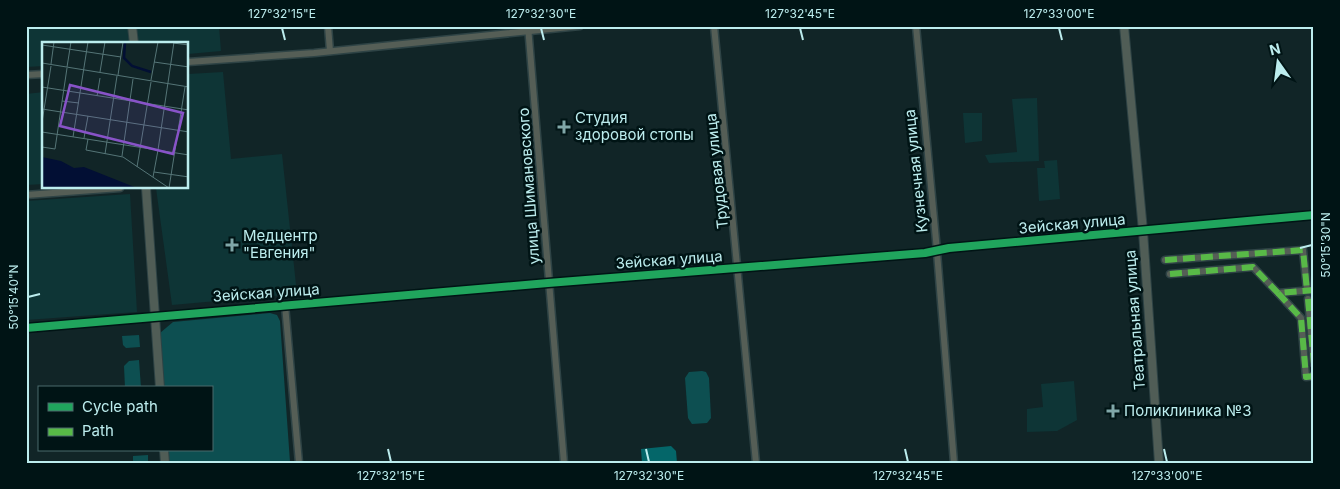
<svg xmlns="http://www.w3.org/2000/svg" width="1340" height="489" font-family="Inter,sans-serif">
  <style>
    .built { fill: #0e3536 }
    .green { fill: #0d4f51 }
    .forest { fill: #046669 }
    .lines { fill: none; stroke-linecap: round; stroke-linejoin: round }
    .minor-casing { stroke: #2e4345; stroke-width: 9 }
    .major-casing { stroke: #2e4345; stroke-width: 10 }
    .minor { stroke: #555e56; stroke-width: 6 }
    .major { stroke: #505d56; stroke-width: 8 }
    .quiet { stroke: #58b947; stroke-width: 6; stroke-dasharray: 12 6; stroke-linecap: butt }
    .cycleway-casing { stroke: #001415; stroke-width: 11 }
    .cycleway { stroke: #20a55d; stroke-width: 8 }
    .ticks { fill: none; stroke: #bcedee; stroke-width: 2 }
    .poi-dot { fill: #80a7a8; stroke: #001415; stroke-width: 2 }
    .labels { text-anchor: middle; stroke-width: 5; stroke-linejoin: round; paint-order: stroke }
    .poi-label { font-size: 15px; fill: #bcedee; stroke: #001415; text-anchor: start }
    .street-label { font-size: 15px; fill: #bcedee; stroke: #001415 }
    .inset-river { fill: none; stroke: #020f34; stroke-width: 2.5 }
    .inset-road { fill: none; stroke: #557577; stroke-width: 1 }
    .view { fill: #8853c8; fill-opacity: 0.15; stroke: #8853c8; stroke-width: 2.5 }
    .inset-edge { fill: none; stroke: #bcedee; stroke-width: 2.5 }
    .neatline { fill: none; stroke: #bcedee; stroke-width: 2 }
    .ticks-label { font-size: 12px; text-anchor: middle; fill: #bcedee }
  </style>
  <rect width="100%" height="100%" fill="#112527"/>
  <g class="built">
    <path d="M26 26H219L221 51 188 54V44H44V66L26 67Z"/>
    <path d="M223 72 231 159 282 154 297 294 172 305 156 188H188V74Z"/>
    <path d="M44 92V184L26 185V94Z"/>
    <path d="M1037 98 1039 161 989 163 985 155 1017 152 1012 99Z"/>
    <path d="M963 113H982V141L965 143Z"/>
    <path d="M1057 160 1060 199 1039 201 1037 168H1045L1044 161Z"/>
    <path d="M130 194 137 312 26 320V201Z"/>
    <path d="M1074 381 1077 420 1057 431 1027 432V409L1043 407 1041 384Z"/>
  </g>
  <g class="green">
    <path d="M270 313 277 315 280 321 290 462 169 463 168 450H211V388H164L160 333 173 322Z"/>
    <path d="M139 335 140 347 126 348 123 345 122 336Z"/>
    <path d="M139 360 141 388H125L124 366 129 361Z"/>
    <path d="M702 371 706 372 709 378 711 418 707 423 692 424 688 418 685 378 689 372Z"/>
    <path d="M148 455V463H133V456Z"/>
  </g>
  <path class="forest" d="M671 446 676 451 677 463H642L641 449Z"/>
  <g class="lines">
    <g class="minor-casing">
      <g id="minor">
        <path d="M328 26 330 51"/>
        <path d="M528 26 564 463"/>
        <path d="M714 26 756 463"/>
        <path d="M916 26 936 240 954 463"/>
        <path d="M188 62 314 53 580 26"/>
        <path d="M26 75 44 74"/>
        <path d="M26 195 120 188"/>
        <path d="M1165 260 1303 250 1307 290"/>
        <path d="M1170 274 1253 267 1278 293 1314 290"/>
        <path d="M1278 293 1301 318 1306 377 1314 376"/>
        <path d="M1308 299 1314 364"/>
        <path d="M285 305 299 463"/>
        <path d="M26 328 548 283 925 253 949 248 1314 215"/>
      </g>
    </g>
    <g class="major-casing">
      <g id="major">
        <path d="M132 26 134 44"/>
        <path d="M1124 26 1143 231 1159 463"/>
        <path d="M146 188 160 388"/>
        <path d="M164 450 165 463"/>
      </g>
    </g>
    <use href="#minor" class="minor"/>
    <use href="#major" class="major"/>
    <g class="quiet">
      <path d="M1165 260 1303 250 1307 290"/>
      <path d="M1170 274 1253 267 1278 293 1314 290"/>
      <path d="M1278 293 1301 318 1306 377 1314 376"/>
      <path d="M1308 299 1314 364"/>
    </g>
    <g class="cycleway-casing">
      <path id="cycleway" d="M26 328 548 283 925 253 949 248 1314 215"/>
    </g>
    <use href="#cycleway" class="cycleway"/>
  </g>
  <path class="ticks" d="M282 28 285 40M541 28 544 40M800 28 803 40M1059 28 1062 40M1300 248 1312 245M28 297 40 294M388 449 391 462M646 449 649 462M905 449 908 462M1164 449 1167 462"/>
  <g class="poi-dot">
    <path d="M561.5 119.5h5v5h5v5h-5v5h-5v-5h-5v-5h5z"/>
    <path d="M229.5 237.5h5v5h5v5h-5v5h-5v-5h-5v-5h5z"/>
    <path d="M1110.5 403.5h5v5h5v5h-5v5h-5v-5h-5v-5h5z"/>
  </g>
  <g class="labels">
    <g class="poi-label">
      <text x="575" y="123">Студия<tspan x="575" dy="17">здоровой стопы</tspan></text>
      <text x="243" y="241">Медцентр<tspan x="243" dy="17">"Евгения"</tspan></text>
      <text x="1124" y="416">Поликлиника №3</text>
    </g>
    <g class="street-label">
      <text transform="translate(717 171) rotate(-96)" y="5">Трудовая улица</text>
      <text transform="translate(916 171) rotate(-96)" y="5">Кузнечная улица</text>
      <text transform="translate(529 186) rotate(-94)" y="5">улица Шимановского</text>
      <text transform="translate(1072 224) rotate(-5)" y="5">Зейская улица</text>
      <text transform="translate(669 260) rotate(-4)" y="5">Зейская улица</text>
      <text transform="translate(266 293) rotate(-4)" y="5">Зейская улица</text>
      <text transform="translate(1135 320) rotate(-94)" y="5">Театральная улица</text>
    </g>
  </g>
  <g transform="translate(42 42)">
    <rect width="146" height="146" fill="#112527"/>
    <path d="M0 115 19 119 32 126 42 125 95 146H0Z" fill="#020f34"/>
    <path class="inset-river" d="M83 0 82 16 90 24 109 30"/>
    <path class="inset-road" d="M131 1 147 3M0 3 79 15M112 20 147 25M0 21 147 45M9 22 12 0M25 25 29 0M58 30 63 0M76 33 81 0M109 38 116 0M0 45 147 68M55 54 58 36M20 59 37 61M0 67 147 90M0 80 9 24M0 90 147 113M31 95 46 0M42 96 46 74M46 97 44 108 81 115 127 146M0 105 13 107 25 26M116 108 132 0M63 112 75 34M80 114 91 37M95 125 109 40M112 130 147 135M111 135 116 108M127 146 143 45"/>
    <path class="view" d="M28 43 141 71 131 112 18 84Z"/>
    <rect width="146" height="146" class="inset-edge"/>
  </g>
  <rect width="1340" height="489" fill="none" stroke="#001415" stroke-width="55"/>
  <rect x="38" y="386" width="175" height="65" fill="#001415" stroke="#4b6b6c"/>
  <rect x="48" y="403" width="25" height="8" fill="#20a55d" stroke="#4b6b6c"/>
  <text x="82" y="412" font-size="15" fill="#bcedee">Cycle path</text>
  <rect x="48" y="428" width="25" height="8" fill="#58b947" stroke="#4b6b6c"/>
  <text x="82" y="436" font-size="15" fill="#bcedee">Path</text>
  <g transform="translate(1278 62) rotate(346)" stroke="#001415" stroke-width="4" paint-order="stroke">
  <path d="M0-4L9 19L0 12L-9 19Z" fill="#bcedee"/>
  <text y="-8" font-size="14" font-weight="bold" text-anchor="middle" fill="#bcedee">N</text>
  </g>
  <rect x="28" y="28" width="1284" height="434" class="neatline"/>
  <g class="ticks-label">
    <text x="282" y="18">127°32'15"E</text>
    <text x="541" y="18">127°32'30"E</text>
    <text x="800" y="18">127°32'45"E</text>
    <text x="1059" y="18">127°33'00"E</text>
    <text transform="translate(1326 245) rotate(-90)" y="4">50°15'30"N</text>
    <text transform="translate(14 297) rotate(-90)" y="4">50°15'40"N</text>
    <text x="391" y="480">127°32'15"E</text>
    <text x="649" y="480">127°32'30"E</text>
    <text x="908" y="480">127°32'45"E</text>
    <text x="1167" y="480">127°33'00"E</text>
  </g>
</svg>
